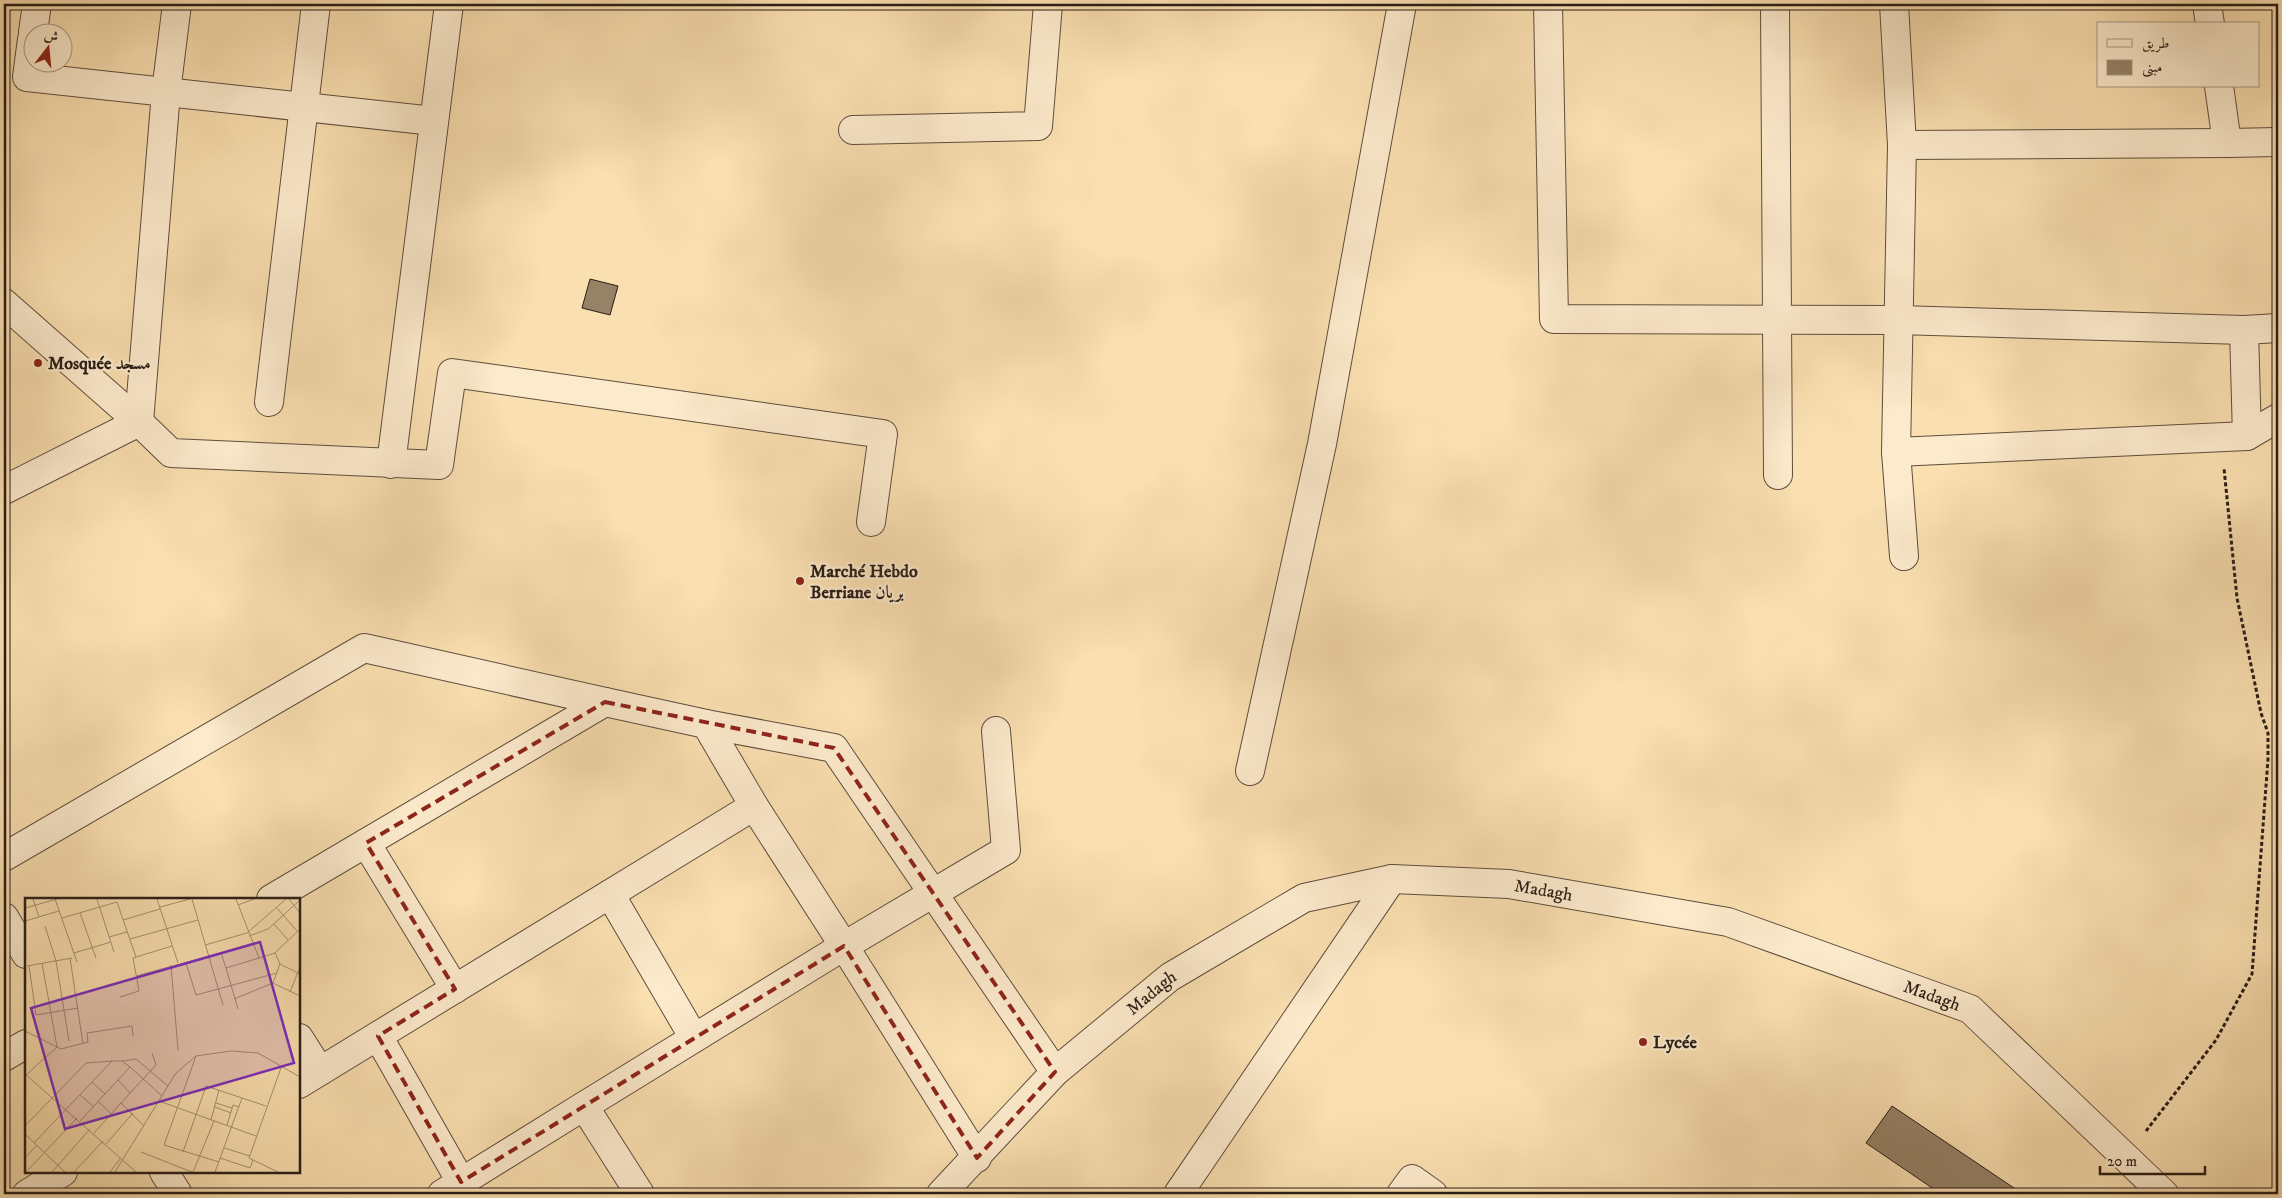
<svg xmlns="http://www.w3.org/2000/svg" width="2282" height="1198" font-family="'IM FELL DW Pica',Amiri,serif">
  <style>
    .building { fill: #968267; stroke: #291d17 }
    .lines { fill: none; stroke-linecap: round; stroke-linejoin: round }
    .minor-casing { stroke: #5d4e3d; stroke-width: 30 }
    .tertiary-casing { stroke: #5d4e3d; stroke-width: 30 }
    .path { stroke: #291d17; stroke-width: 3; stroke-dasharray: 4 2.5; stroke-linecap: butt }
    .minor { stroke: #fceacc; stroke-width: 28 }
    .tertiary { stroke: #fceacc; stroke-width: 28 }
    .marked { fill: none; stroke: #8f2418; stroke-width: 4; stroke-dasharray: 10 6; stroke-linejoin: round }
    .poi-dot { fill: #8f2418; stroke: #fceacc; stroke-width: 2 }
    .labels { text-anchor: middle; stroke-width: 4.5; stroke-linejoin: round; paint-order: stroke }
    .poi-label { font-size: 18px; font-weight: bold; fill: #291d17; stroke: #fceacc; text-anchor: start }
    .street-label { font-size: 18px; fill: #291d17; stroke: #fceacc }
    .inset-road { fill: none; stroke: #a69173; stroke-width: 1 }
    .view { fill: #7b2cbf; fill-opacity: 0.15; stroke: #7b2cbf; stroke-width: 2.5 }
    .inset-edge { fill: none; stroke: #291d17; stroke-width: 2.5 }
  </style>
  <rect width="100%" height="100%" fill="#fadfb0"/>
  <filter id="stains"><feTurbulence type="fractalNoise" baseFrequency=".004" numOctaves="4"/><feColorMatrix values="0 0 0 0 .2 0 0 0 0 .09 0 0 0 0 .02 0 0 0 .5 -.17"/></filter>
  <radialGradient id="worn" r=".72"><stop offset=".6" stop-color="#630" stop-opacity="0"/><stop offset="1" stop-color="#630" stop-opacity=".3"/></radialGradient>
  <g class="building">
    <path d="M590 279 618 286 610 315 582 308Z"/>
    <path d="M1892 1106 2023 1194H1941L1866 1143Z"/>
  </g>
  <g class="lines">
    <g class="minor-casing">
      <g id="minor">
        <path d="M1548 4 1554 319 1898 320 2244 330 2278 328"/>
        <path d="M1775 4 1778 475"/>
        <path d="M1894 4 1902 145 2227 143"/>
        <path d="M2207 4 2210 24"/>
        <path d="M33 32 37 4"/>
        <path d="M32 39 27 77 434 121"/>
        <path d="M2219 86 2227 143 2278 142"/>
        <path d="M853 130 1038 126 1048 4"/>
        <path d="M1902 145 1896 452 1904 556"/>
        <path d="M4 303 139 422"/>
        <path d="M2244 330 2247 436"/>
        <path d="M269 402 316 4"/>
        <path d="M139 422 166 92 177 4"/>
        <path d="M1896 452 2247 436 2278 418"/>
        <path d="M391 464 449 4"/>
        <path d="M4 490 139 422 171 453 439 465 452 373 883 434 871 522"/>
        <path d="M706 724 834 748 1055 1072"/>
        <path d="M1250 771 1322 444 1402 4"/>
        <path d="M366 843 455 989"/>
        <path d="M4 857 364 648 605 702"/>
        <path d="M610 894 694 1038"/>
        <path d="M271 899 605 702 706 724 754 806"/>
        <path d="M378 1036 461 1182"/>
        <path d="M299 1038 320 1071"/>
        <path d="M4 1057 26 1044"/>
        <path d="M299 1084 754 806 844 946 977 1158"/>
        <path d="M584 1106 844 946 1006 850 996 731"/>
        <path d="M27 1194 63 1172"/>
        <path d="M442 1194 584 1106 640 1194"/>
        <path d="M1178 1194 1392 879"/>
        <path d="M1401 1194 1412 1179 1433 1194"/>
      </g>
    </g>
    <g class="tertiary-casing">
      <g id="tertiary">
        <path d="M4 917 26 954"/>
        <path d="M164 1172 178 1194"/>
        <path id="s1" d="M941 1194 1055 1072 1170 977 1304 898 1392 879 1509 884 1728 922 1970 1009 2164 1194"/>
      </g>
    </g>
    <path class="path" d="M2146 1131 2216 1040 2252 974 2268 759V733L2261 713 2237 598 2224 468"/>
    <use href="#minor" class="minor"/>
    <use href="#tertiary" class="tertiary"/>
  </g>
  <path class="marked" d="M605 702 834 748 1055 1072 977 1158 844 946 461 1182 378 1036 455 989 366 843Z"/>
  <g class="poi-dot">
    <circle cx="38" cy="363" r="5"/>
    <circle cx="800" cy="581" r="5"/>
    <circle cx="1643" cy="1042" r="5"/>
  </g>
  <g class="labels">
    <g class="poi-label">
      <text x="48" y="369">Mosquée مسجد</text>
      <text x="810" y="577">Marché Hebdo<tspan x="810" dy="21">Berriane بريان</tspan></text>
      <text x="1653" y="1048">Lycée</text>
    </g>
    <g class="street-label">
      <text dy="6" stroke="none"><textPath href="#s1" startOffset="714">Madagh</textPath></text>
      <text dy="6" stroke="none"><textPath href="#s1" startOffset="292">Madagh</textPath></text>
      <text dy="6" stroke="none"><textPath href="#s1" startOffset="1118">Madagh</textPath></text>
    </g>
  </g>
  <g transform="translate(25 898)">
    <rect width="275" height="275" fill="#fadfb0"/>
    <path class="inset-road" d="M8 1 14 19M30 1 52 64M72 1 89 54M132 1 153 65M167 1 198 107M211 1 234 60 250 55M264 1 275 15M213 7 229 1M135 9 165 1M251 9 272 33M0 10 32 1M55 15 71 60M37 20 92 4 111 59M98 22 135 11M0 23 34 13M249 26 263 42M20 28 31 63 44 143M275 31 250 55 255 66 275 76M224 38 243 31 275 2M84 39 102 34M105 41 173 22M180 47 222 35 261 1M49 55 86 44M45 60 58 146M17 65 32 149M161 65 171 97 252 75M255 66 248 85 275 98M146 67 153 152M2 68 47 60M4 68 11 117 53 110M201 70 213 111M111 78 196 55 201 70 234 60M265 94 275 69M95 99 114 93 108 60 147 48M209 101 248 85M0 133 32 149M171 158 139 247 194 264M97 163 111 161 143 188M0 176 111 274M1 177 32 149 36 151 63 144 62 135 107 128 108 138M93 182 105 195M67 184 80 196M55 197 69 209M73 203 86 216M134 203 231 238M96 205 131 167 127 155M191 205 207 210M190 209 206 215M186 222 194 192M55 223 105 169 137 198M202 227 208 207 214 209M0 228 61 165 87 163M69 235 96 205 118 227M0 236 40 274M9 245 87 163H97L105 169M81 246 108 215M199 250 225 258M116 254 167 274M158 254 181 188 241 208M0 260 12 247M195 260 225 270 228 262M1 274 52 220M27 274 65 231M49 274 78 243M85 274 95 261M90 274 151 175 171 158 206 153 233 155 275 179M168 274 189 223M190 274 217 200M253 274 224 260 257 167"/>
    <path class="view" d="M235 44 269 165 40 231 6 110Z"/>
    <rect width="275" height="275" class="inset-edge"/>
  </g>
  <rect width="2282" height="1198" fill="none" stroke="#fadfb0" stroke-width="20"/>
  <rect x="5" y="5" width="2272" height="1188" fill="none" stroke="#291d17" stroke-width="2.5"/>
  <rect x="10" y="10" width="2262" height="1178" fill="none" stroke="#291d17"/>
  <rect x="2097" y="22" width="162" height="65" fill="#fceacc" stroke="#a89884"/>
  <rect x="2107" y="39" width="25" height="8" fill="#fceacc" stroke="#a89884"/>
  <text x="2142" y="48" font-size="15" fill="#291d17">طريق</text>
  <rect x="2107" y="60" width="25" height="15" fill="#968267" stroke="#a89884"/>
  <text x="2142" y="72" font-size="15" fill="#291d17">مبنى</text>
  <g transform="translate(48 48) rotate(16)"><circle r="24" fill="#fceacc" stroke="#a89884"/>
  <path d="M0-4L9 19L0 12L-9 19Z" fill="#8f2418"/>
  <text y="-8" font-size="14" font-weight="bold" text-anchor="middle" fill="#291d17">ش</text>
  </g>
  <path d="M2100 1166v8h105v-8" fill="none" stroke="#291d17" stroke-width="2.5"/>
  <text x="2107" y="1166" font-size="15" fill="#291d17" stroke="#fceacc" stroke-width="4" paint-order="stroke">20 m</text>
  <rect width="100%" height="100%" filter="url(#stains)"/>
  <rect width="100%" height="100%" fill="url(#worn)"/>
</svg>
